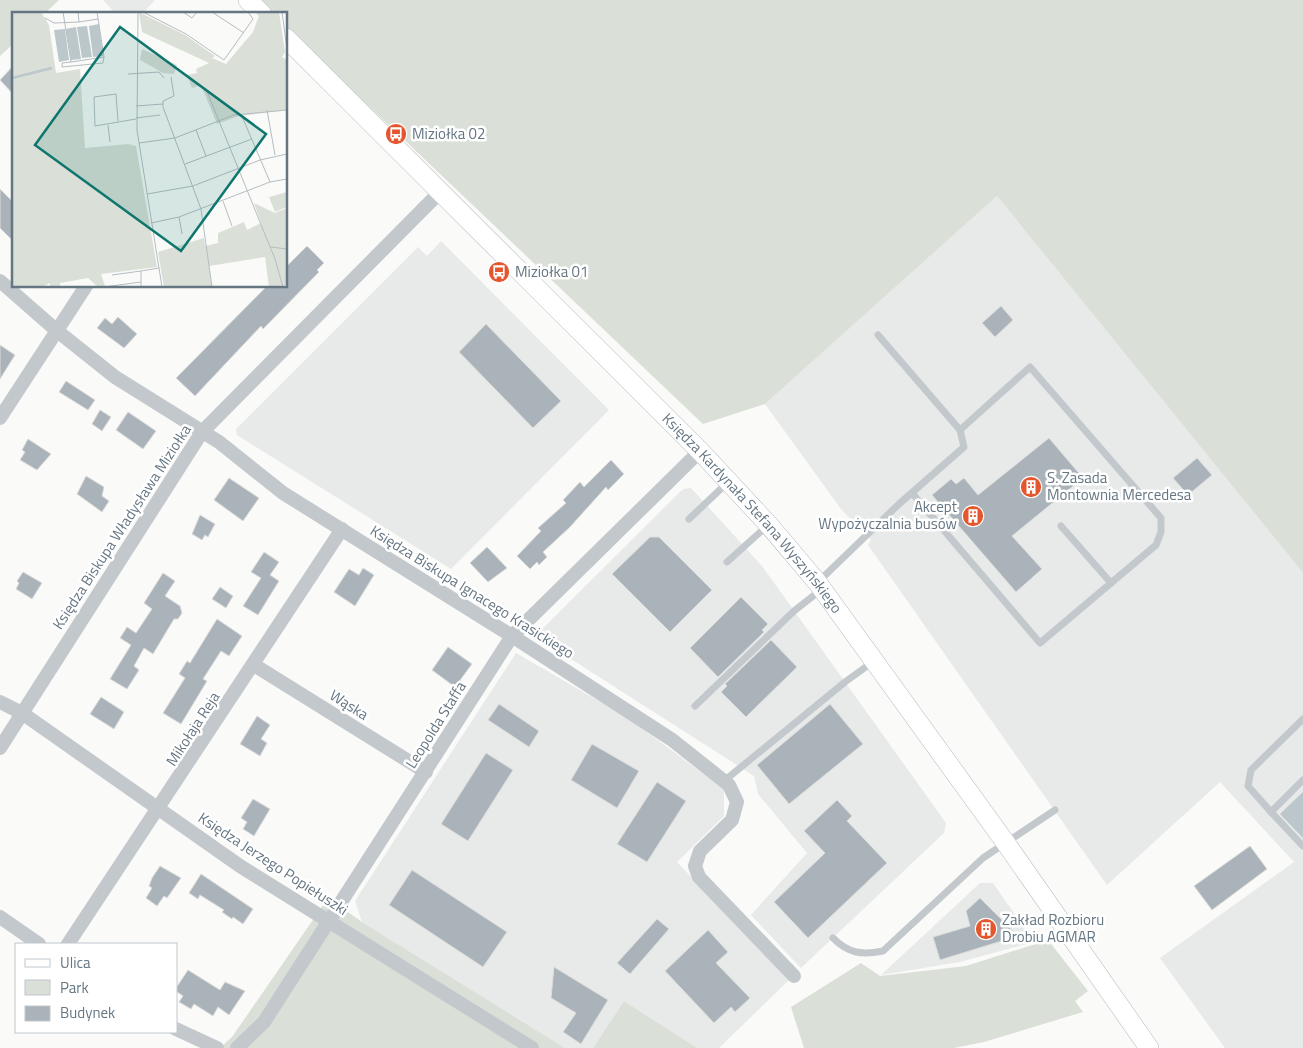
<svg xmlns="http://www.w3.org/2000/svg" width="1303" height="1048" font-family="'Titillium Web',sans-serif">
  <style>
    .built { fill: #e8e9e9 }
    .green { fill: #dadfd7 }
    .water { fill: #bbc7cb }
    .building { fill: #aab3b9; stroke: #dcdcda }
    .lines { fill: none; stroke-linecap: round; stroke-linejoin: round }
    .secondary-casing { stroke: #b3babf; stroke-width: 20 }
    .lane { stroke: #c3c8cc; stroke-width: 7 }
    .street { stroke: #c3c8cc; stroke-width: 14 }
    .secondary { stroke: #fff; stroke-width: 19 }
    .labels { text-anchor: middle; stroke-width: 5; stroke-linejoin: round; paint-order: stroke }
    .poi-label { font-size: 15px; fill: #657683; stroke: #fff; text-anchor: start }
    .street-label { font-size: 15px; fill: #657683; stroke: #fff }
    .inset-river { fill: none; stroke: #bbc7cb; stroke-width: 2.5 }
    .inset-road { fill: none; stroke: #b5bdc2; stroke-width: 1 }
    .view { fill: #0f766e; fill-opacity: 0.15; stroke: #0f766e; stroke-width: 2.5 }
    .inset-edge { fill: none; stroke: #657683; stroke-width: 2.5 }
  </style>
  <rect width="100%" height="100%" fill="#fafaf8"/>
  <g class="built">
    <path d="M103 0H155L142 14H116Z"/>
    <path d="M997 196 1303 573V1048H1225L1160 958 1294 862 1220 782 1107 885 868 545 871 540 841 509 765 404Z"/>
    <path d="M441 241 609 410 451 569 237 435 236 429 418 247 427 256Z"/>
    <path d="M691 488 762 566 946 823 944 833 801 968 751 915 807 853 758 794 754 776 535 636 683 489Z"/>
    <path d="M516 653 628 718 724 789V816L677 862 789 980 719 1048H697L624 1001 593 1048H565L362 922 355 901Z"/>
    <path d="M980 883H993L1034 942 960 962 881 975Z"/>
  </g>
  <g class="green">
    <path d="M0 0H59L44 14H14V43L0 56Z"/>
    <path d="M260 0H1303V573L997 196 765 404 703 424 294 35 286 27V14H273Z"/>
    <path d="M328 898 362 922 565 1048H220L232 1037Z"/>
    <path d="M1048 940 1088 991 1075 1001 1083 1012 984 1042 954 1048H804L791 1007 861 963 880 976 966 966Z"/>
    <path d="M624 1001 697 1048H593Z"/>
  </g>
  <path class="water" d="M1303 792V838L1280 814Z"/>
  <g class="building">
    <path d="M14 65V95L0 80Z"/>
    <path d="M0 189 14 203V242L0 228Z"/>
    <path d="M307 246 324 263 317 270 319 272 263 329 261 326 195 396 176 378 267 286H286V267Z"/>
    <path d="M1001 306 1013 320 995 337 982 323Z"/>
    <path d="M118 317 137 334 124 348 97 328 105 318 112 324Z"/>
    <path d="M486 324 561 401 533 428 459 352Z"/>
    <path d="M0 345 15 355 0 379Z"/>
    <path d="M66 381 95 400 88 410 59 392Z"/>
    <path d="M100 410 111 417 102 431 92 424Z"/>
    <path d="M128 412 156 431 143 449 116 430Z"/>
    <path d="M1049 438 1083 478 1012 536 1042 569 1016 592 932 495 951 479 956 484 964 478 978 495Z"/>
    <path d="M28 439 51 454 37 470 20 460 25 452 22 450Z"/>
    <path d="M1197 458 1212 475 1188 495 1173 478Z"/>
    <path d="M611 460 624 474 608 490 606 487 570 527 543 552 547 557 539 565 537 562 530 569 517 556 541 531 538 528 566 503 563 500 580 482 584 487Z"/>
    <path d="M86 476 104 487 102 496 109 501 102 512 77 494Z"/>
    <path d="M229 478 259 498 243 521 214 500Z"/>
    <path d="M200 515 215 524 208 537 205 535 202 540 192 534Z"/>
    <path d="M650 537H659L712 590 670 632 612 574Z"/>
    <path d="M487 547 507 568 488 582 470 563Z"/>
    <path d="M264 552 279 562 270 575 279 581 258 615 243 606 261 578 251 572Z"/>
    <path d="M363 568 374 575 355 606 334 592 349 569 359 575Z"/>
    <path d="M23 572 42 583 32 599 16 589 19 583 17 581Z"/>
    <path d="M163 573 175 581 165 596 180 606 182 613 178 619H174L153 654 144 648 134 666 139 670 127 689 110 679 131 645 120 638 127 627 136 633 152 609 144 603Z"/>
    <path d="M220 587 233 596 226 608 212 599Z"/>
    <path d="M741 597 768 624 762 630 764 632 718 677 690 648Z"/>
    <path d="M217 619 242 636 229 656 221 651 203 679 207 681 181 724 163 713 185 678 179 674 187 661 190 663Z"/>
    <path d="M771 640 797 667 746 717 721 692 727 686 725 684Z"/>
    <path d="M448 647 472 664 455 687 432 670Z"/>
    <path d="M101 697 124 712 114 729 90 714Z"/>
    <path d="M499 704 539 731 529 747 488 720Z"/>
    <path d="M830 704 863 744 789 804 757 765Z"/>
    <path d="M257 716 270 725 261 739 267 743 260 756 240 744Z"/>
    <path d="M592 744 639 771 617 808 571 780Z"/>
    <path d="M486 753 513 770 468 841 441 824Z"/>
    <path d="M657 782 686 801 647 862 617 844Z"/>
    <path d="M253 799 270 809 254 836 243 829 247 822 241 818Z"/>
    <path d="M837 800 852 816 847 821 887 863 808 938 774 902 825 853 804 831Z"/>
    <path d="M1250 846 1267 869 1212 910 1194 886Z"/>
    <path d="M160 866 181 878 167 898 164 896 157 906 146 898 152 888 149 886 152 878Z"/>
    <path d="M412 870 507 932 483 967 389 905Z"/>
    <path d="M201 874 253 909 243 924 233 917 232 919 222 912 224 910 200 895 198 899 189 893Z"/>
    <path d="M980 898 1013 931 1005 940 940 960 933 937 970 926 966 911Z"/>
    <path d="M657 919 669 929 630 974 617 963Z"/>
    <path d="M708 930 728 952 716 963 750 998 735 1012 731 1007 714 1023 665 971Z"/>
    <path d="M554 967 608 1000 581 1044 563 1032 576 1013 551 998Z"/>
    <path d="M188 970 220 990 225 982 245 991 229 1015 218 1007 213 1016 194 1004 191 1009 179 1002 183 996 176 991V988Z"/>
  </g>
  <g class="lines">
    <g class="secondary-casing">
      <g id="secondary">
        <path d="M248 0 262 14"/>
        <path id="s1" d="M286 38 700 451 768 524 817 582 1005 842 1149 1048"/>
      </g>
    </g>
    <g class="lane">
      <path d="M878 335 960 430"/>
      <path d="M689 519 727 483"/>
      <path d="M1061 526 1111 583"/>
      <path d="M727 562 768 525"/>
      <path d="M818 582 899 504 964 447 960 430 1030 367 1161 518V532L1156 545 1040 643 912 493"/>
      <path d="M695 706 794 611 822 589"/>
      <path d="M1303 780 1271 812 1303 846"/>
      <path d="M724 781 845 682 874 661"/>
      <path d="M1271 812 1248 786 1251 770 1303 719"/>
      <path d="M833 938C849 954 862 955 883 951L983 858 1055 810"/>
    </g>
    <g class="street">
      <path d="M0 281 56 330 115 377 219 442 283 493 512 636 671 739 729 785 737 802 732 820 700 851 695 866 699 877 794 976"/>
      <path d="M0 418 86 286"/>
      <path d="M254 665 426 772"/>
      <path d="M0 702 22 713 240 866 532 1048"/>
      <path d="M0 748 202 432 440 192"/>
      <path d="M0 917 39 944"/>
      <path d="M68 944 342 529"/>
      <path d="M176 1029 217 1048"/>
      <path d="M237 1048 264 1022 512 636 700 451"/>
    </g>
    <use href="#secondary" class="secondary"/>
  </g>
  <defs>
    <g id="bus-disc" transform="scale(1.125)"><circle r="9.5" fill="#e4572e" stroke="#fff"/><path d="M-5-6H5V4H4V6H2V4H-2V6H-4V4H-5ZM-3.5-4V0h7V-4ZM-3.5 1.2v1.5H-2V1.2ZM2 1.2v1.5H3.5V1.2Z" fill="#fff"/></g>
    <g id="building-disc" transform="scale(1.125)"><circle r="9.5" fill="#e4572e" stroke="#fff"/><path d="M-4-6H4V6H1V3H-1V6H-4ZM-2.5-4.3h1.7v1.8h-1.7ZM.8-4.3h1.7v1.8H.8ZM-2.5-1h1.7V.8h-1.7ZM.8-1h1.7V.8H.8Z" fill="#fff"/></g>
  </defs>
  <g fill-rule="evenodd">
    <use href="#bus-disc" x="396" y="134"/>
    <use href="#bus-disc" x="499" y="272"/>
    <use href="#building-disc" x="1031" y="487"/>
    <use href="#building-disc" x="973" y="516"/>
    <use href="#building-disc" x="986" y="929"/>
  </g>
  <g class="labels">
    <g class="poi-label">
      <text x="412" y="139">Miziołka 02</text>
      <text x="515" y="277">Miziołka 01</text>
      <text x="1047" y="483">S. Zasada<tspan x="1047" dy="17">Montownia Mercedesa</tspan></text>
      <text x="957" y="512" text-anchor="end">Akcept<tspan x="957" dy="17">Wypożyczalnia busów</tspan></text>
      <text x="1002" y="925">Zakład Rozbioru<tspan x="1002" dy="17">Drobiu AGMAR</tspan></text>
    </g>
    <g class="street-label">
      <text dy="5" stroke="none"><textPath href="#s1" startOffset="666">Księdza Kardynała Stefana Wyszyńskiego</textPath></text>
      <text transform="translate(122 527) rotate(-57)" y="5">Księdza Biskupa Władysława Miziołka</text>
      <text transform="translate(472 592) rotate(32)" y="5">Księdza Biskupa Ignacego Krasickiego</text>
      <text transform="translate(349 705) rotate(32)" y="5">Wąska</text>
      <text transform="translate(436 725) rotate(-58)" y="5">Leopolda Staffa</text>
      <text transform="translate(193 729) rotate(-57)" y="5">Mikołaja Reja</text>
      <text transform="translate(273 864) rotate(33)" y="5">Księdza Jerzego Popiełuszki</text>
    </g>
  </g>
  <g transform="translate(12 12)">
    <rect width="275" height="275" fill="#fafaf8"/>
    <path d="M0 0H29L37 13 44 61 68 57 73 136 116 132 124 134 145 255 89 262 93 274 86 275 76 266 48 271V275H38V271L30 275H0ZM127 0 173 23 203 44 200 46 214 52 241 20 247 4 243 0H267L273 40 270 45 275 48V98L227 104 205 112 189 73 180 76 175 63 185 61 184 57 197 51 130 20ZM130 37 165 53 162 62 151 61 128 48ZM275 180V195L263 200 257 185ZM242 191 263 201 275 196V273L257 275 253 245 197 254 200 275H152L146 240 192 226 193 234 206 231V221L232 210 235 218 249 211Z" fill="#dadfd7"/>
    <path d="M87 12 91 44 81 45 77 14ZM75 14 80 45 70 46 65 15ZM64 15 69 47 59 48 54 17ZM53 17 57 48 47 50 42 18Z" fill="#bbc7cb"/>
    <path class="inset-river" d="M0 66 40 56"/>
    <path class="inset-road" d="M51 0 59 50 92 45 85 0M66 0 67 10 86 7M126 0 125 118 150 275M131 0 174 22 212 48 241 7 236 0M171 0 180 6 185 0M200 0 232 21M270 0 275 37M33 6 42 11 67 10M59 50 50 51V55L91 51 92 45M116 62 147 60 152 66M159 65 162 84 151 89V95L189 197 200 275M194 77 263 247 271 275M124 94 151 92M255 98 263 143M229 102 258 170M124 106 148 103M106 109 104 82 82 85 83 114 124 107M96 113 98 130M184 118 194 144M127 131 163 126 222 103 275 98M173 152 240 127M135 182 181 174 248 148 275 142M211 189 220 214M167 205 170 222M139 211 167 205 258 170 275 167M259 235 275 237M100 263 129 259M92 275 129 270M129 275V259L147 256"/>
    <path class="view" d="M108 15 254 122 169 239 23 133Z"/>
    <rect width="275" height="275" class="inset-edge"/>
  </g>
  <rect x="15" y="943" width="162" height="90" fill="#ffffff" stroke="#c1c8cd"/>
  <rect x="25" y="959" width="25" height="8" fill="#ffffff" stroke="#c1c8cd"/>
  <text x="60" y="968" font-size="15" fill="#657683">Ulica</text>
  <rect x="25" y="980" width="25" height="15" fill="#dadfd7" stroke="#c1c8cd"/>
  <text x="60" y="993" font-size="15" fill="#657683">Park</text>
  <rect x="25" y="1006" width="25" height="15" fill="#aab3b9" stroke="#c1c8cd"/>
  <text x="60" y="1018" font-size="15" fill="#657683">Budynek</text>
</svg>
